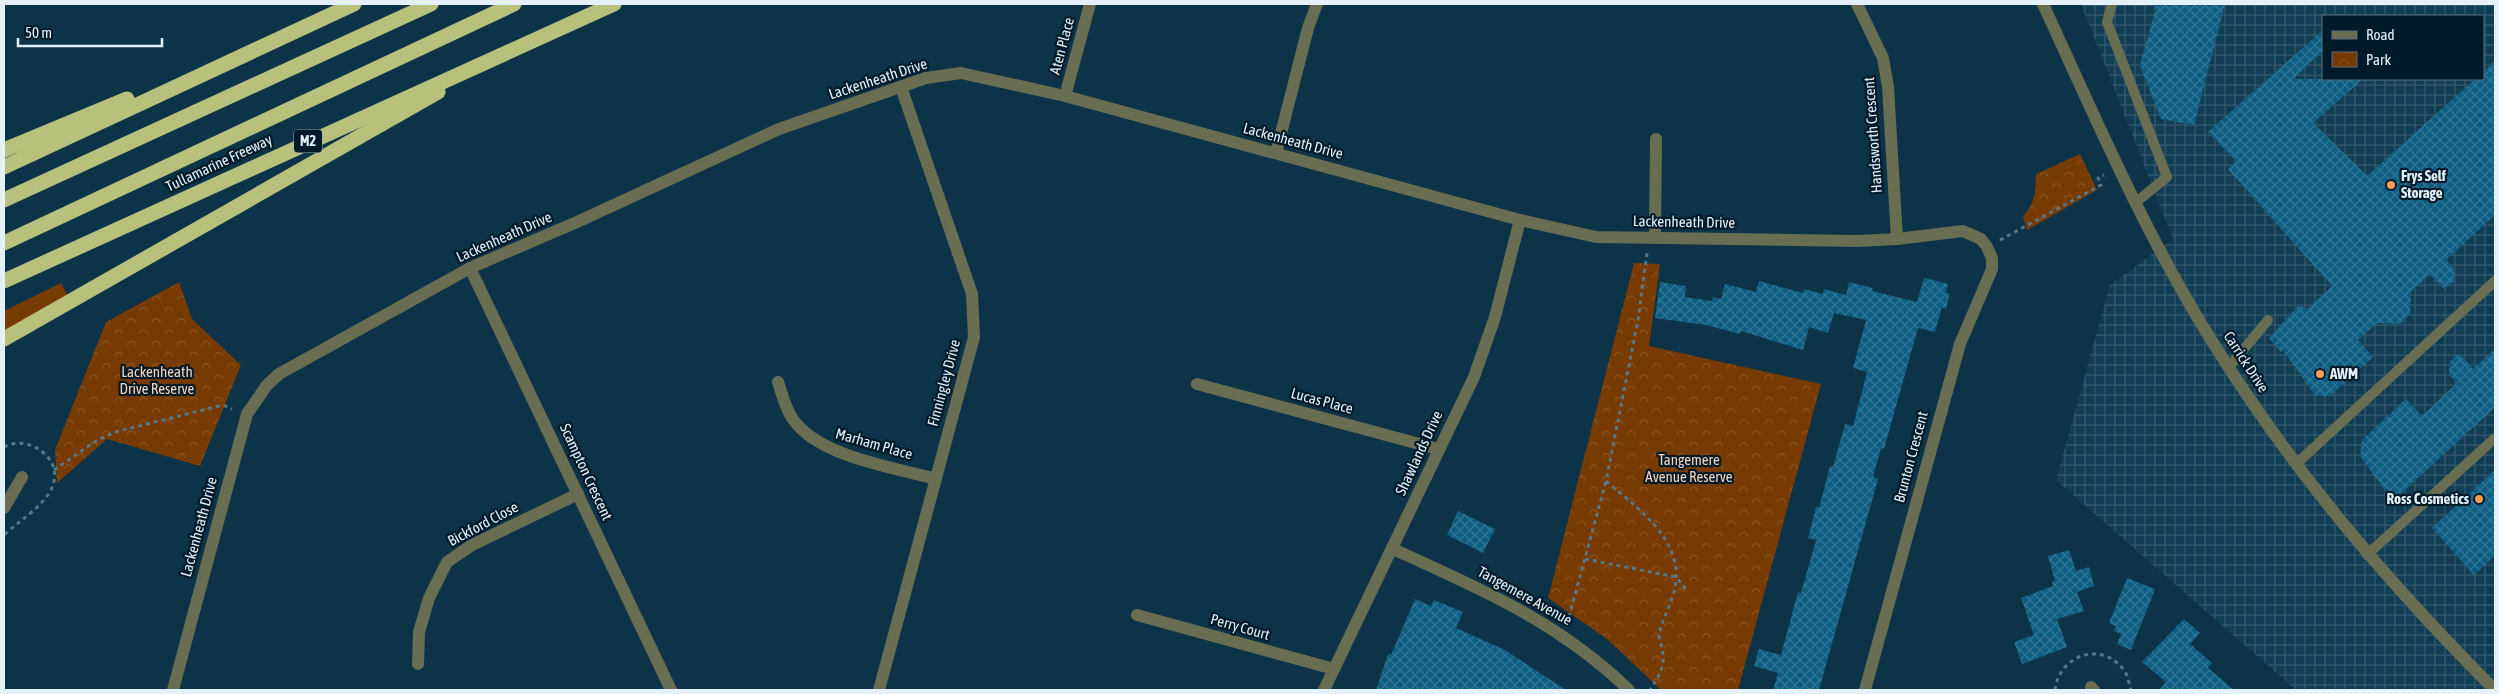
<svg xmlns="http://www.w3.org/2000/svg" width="2499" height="694" font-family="'Asap Condensed',sans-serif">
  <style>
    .industrial { fill: url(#industrial-grid); fill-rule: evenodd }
    .green { fill: #773a00 }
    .park { fill: url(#park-crowns) }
    .building { fill: url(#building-cross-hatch) }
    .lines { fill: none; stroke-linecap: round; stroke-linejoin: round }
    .path { stroke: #587686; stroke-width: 3; stroke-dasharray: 4 4; stroke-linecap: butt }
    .service { stroke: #696d51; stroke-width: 10 }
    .minor { stroke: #696d51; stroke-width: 12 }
    .tertiary { stroke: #696d51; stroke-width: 12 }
    .motorway { stroke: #b8c17c; stroke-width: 15 }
    .poi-dot { fill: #fd9c56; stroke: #001a29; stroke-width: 2 }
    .labels { text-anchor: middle; stroke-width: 4.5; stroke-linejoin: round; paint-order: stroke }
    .shield { fill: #001a29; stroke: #a0b0bb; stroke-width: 1 }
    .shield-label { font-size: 14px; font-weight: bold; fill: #e4f1fa }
    .street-label { font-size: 15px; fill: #e4f1fa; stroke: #001a29 }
    .poi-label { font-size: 15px; font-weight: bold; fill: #e4f1fa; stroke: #001a29; text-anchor: start }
    .park-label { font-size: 15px; fill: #fbd4bb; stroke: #001a29 }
  </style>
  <defs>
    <pattern id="industrial-grid" width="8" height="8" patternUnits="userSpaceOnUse" patternTransform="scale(1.25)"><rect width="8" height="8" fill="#113e54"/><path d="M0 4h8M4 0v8" fill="none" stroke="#345a6e"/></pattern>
    <pattern id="park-crowns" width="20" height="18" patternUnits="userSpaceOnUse" patternTransform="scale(1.25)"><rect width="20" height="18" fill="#773a00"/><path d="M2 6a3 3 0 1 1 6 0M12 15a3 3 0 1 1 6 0" fill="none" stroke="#8a5726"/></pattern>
    <pattern id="building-cross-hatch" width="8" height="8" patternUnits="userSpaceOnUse" patternTransform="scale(1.25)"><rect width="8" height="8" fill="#0d5e82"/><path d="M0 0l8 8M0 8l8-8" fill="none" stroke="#307695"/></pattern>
  </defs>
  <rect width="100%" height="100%" fill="#0c3347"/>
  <path class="industrial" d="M2081 4H2495V690H2296L2056 480 2110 285 2173 239ZM2323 16H2483V79H2323Z"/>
  <path class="green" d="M61 283 68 296 4 333V311Z"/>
  <g class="park">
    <path d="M2080 154 2097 190 2027 230 2023 216C2036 202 2035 192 2036 174Z"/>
    <path d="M1634 263 1660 264 1649 346 1821 384 1738 690H1661L1607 639 1548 598Z"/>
    <path d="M179 282 192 319 241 365 200 466 107 439 57 483 55 450 106 322Z"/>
  </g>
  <g class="building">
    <path d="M2157 4H2225L2194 125 2161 119 2140 65Z"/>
    <path d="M2323 30V51L2293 79H2363L2313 123 2367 176 2475 79H2483V72L2495 61V215L2446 260 2454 269V281L2444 289 2430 274 2411 292 2410 314 2400 324 2377 323 2358 340 2373 357 2330 396 2315 395 2283 350 2281 352 2269 338 2300 304 2306 310 2332 286 2228 169 2236 161 2208 132Z"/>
    <path d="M1924 278 1948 284 1946 293 1950 294 1946 309 1942 307 1935 332 1918 328 1884 449 1881 448 1873 477 1878 479 1819 690H1773L1778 673 1754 666 1759 649 1781 655 1798 592 1801 593 1816 540 1808 538 1816 507 1819 508 1830 466 1833 467 1845 424 1853 426 1867 372 1853 368 1866 320 1834 313 1828 333 1809 327 1803 350 1741 331 1740 334 1706 325 1655 318 1660 282 1686 286 1685 297 1712 301 1713 297 1721 299 1725 284 1756 292 1759 281 1803 293 1804 289 1823 294 1824 289 1846 295 1849 282 1873 288 1872 291 1917 302Z"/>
    <path d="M2495 349V407L2393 501 2360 456 2362 440 2406 399 2422 416 2457 383 2449 374 2450 361 2459 353 2473 369Z"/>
    <path d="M2495 470V555L2474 575 2432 528Z"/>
    <path d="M1458 511 1495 529 1483 553 1447 535Z"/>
    <path d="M2069 550 2076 571 2089 567 2094 586 2077 592 2084 611 2057 619 2067 647 2022 664 2014 642 2034 635 2021 598 2053 586 2052 582 2055 581 2048 556Z"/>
    <path d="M2127 578 2155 589 2131 650 2117 644 2121 634 2114 631 2116 626 2109 623Z"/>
    <path d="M1415 599 1431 606 1434 600 1463 612 1456 628 1505 650 1566 690H1376L1388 654 1391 655Z"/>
    <path d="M2184 619 2200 633 2190 644 2212 663 2208 668 2234 690H2159L2166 682 2142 662Z"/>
  </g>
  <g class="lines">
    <g class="path">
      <path d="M2000 240 2101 185 2098 178 2104 175"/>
      <path d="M1647 253 1638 320 1606 481C1639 510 1687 541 1674 592 1670 607 1661 621 1659 636 1666 662 1665 667 1650 690"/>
      <path d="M4 447C27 434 63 457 53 485 46 505 19 521 4 535"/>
      <path d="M54 470 96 441 115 432 223 405 232 409"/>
      <path d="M1585 559 1676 577 1688 592"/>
      <path d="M1569 617 1606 481"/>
      <path d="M2055 690C2059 656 2100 640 2123 669 2128 675 2129 683 2131 690"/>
    </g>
    <g class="service">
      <path d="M2112 4 2107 22 2167 177 2135 203"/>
      <path d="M2229 367 2268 320"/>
      <path d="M2296 464 2495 281"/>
      <path d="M2367 555 2495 438"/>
    </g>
    <g class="minor">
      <path d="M1857 4 1883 58 1888 87 1897 239"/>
      <path d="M1065 96 1090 4"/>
      <path d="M1276 153 1308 28 1317 4"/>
      <path d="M1655 238 1656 139"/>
      <path d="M470 268 671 690"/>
      <path d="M778 382C782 394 785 407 792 418 818 457 893 467 936 479"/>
      <path d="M1197 384 1438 449"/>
      <path d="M4 508 22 477"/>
      <path d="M1393 549C1481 589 1559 622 1629 690"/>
      <path d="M1137 615 1334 669"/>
      <path d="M418 664 419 632 429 598 447 562 472 545 578 494"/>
      <path d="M2091 687 2094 690"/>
      <path d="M173 690 247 414 267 385 279 374 470 268 577 222 779 129 926 78 961 73 1065 96 1520 220 1596 237 1857 241 1897 239 1963 231 1981 239 1987 247 1992 258V269L1960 344 1865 690"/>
      <path d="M879 690 974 337 972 294 901 87"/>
      <path d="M1324 690 1474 377 1495 317 1520 220"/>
    </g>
    <path class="tertiary" d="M2043 4C2095 117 2144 232 2210 338 2292 470 2386 581 2495 690"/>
    <g class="motorway">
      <path d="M4 150 127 99"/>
      <path d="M4 167 354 4"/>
      <path d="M4 200 431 4"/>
      <path d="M4 243 514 4"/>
      <path d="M4 281 614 4"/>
      <path d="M4 339 438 92"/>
    </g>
  </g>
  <g class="poi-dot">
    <circle cx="2391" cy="185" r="5"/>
    <circle cx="2320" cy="374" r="5"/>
    <circle cx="2479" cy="499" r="5"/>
  </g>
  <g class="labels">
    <rect class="shield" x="294" y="129.5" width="28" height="23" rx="4"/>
    <g class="shield-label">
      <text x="308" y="146">M2</text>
    </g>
    <g class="street-label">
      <text transform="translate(1062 46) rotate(-75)" y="5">Aten Place</text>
      <text transform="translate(878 79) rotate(-18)" y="5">Lackenheath Drive</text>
      <text transform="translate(1873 135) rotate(-94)" y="5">Handsworth Crescent</text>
      <text transform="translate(1293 141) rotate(15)" y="5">Lackenheath Drive</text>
      <text transform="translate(219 163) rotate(-25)" y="5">Tullamarine Freeway</text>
      <text transform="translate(1684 222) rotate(1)" y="5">Lackenheath Drive</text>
      <text transform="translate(504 237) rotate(-24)" y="5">Lackenheath Drive</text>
      <text transform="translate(2246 362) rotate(57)" y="5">Carrick Drive</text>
      <text transform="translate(944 383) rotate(-75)" y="5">Finningley Drive</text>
      <text transform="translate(1322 401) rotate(15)" y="5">Lucas Place</text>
      <text transform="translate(874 444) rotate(16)" y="5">Marham Place</text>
      <text transform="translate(1419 453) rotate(-65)" y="5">Shawlands Drive</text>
      <text transform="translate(1911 457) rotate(-75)" y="5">Brunton Crescent</text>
      <text transform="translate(586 472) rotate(65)" y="5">Scampton Crescent</text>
      <text transform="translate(483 524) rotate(-28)" y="5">Bickford Close</text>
      <text transform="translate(199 527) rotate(-75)" y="5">Lackenheath Drive</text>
      <text transform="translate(1525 596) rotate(29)" y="5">Tangemere Avenue</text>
      <text transform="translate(1240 627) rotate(16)" y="5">Perry Court</text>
    </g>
    <g class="poi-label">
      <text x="2401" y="181">Frys Self<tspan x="2401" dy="17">Storage</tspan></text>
      <text x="2330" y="379">AWM</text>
      <text x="2469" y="504" text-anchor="end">Ross Cosmetics</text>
    </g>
    <g class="park-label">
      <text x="157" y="377">Lackenheath<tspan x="157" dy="17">Drive Reserve</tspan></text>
      <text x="1689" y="465">Tangemere<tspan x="1689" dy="17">Avenue Reserve</tspan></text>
    </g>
  </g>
  <rect width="2499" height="694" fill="none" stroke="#e4f1fa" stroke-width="10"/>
  <rect x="2322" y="15" width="162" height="65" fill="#001a29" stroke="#5b707d"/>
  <rect x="2332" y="31" width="25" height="8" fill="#696d51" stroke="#5b707d"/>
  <text x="2366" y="40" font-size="15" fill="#e4f1fa">Road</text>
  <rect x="2332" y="52" width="25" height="15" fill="url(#park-crowns)" stroke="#5b707d"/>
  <text x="2366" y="65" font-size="15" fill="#e4f1fa">Park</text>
  <path d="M18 38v8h144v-8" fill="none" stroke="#e4f1fa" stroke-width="2.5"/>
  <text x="25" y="38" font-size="15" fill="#e4f1fa" stroke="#001a29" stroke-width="4" paint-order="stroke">50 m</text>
</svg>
